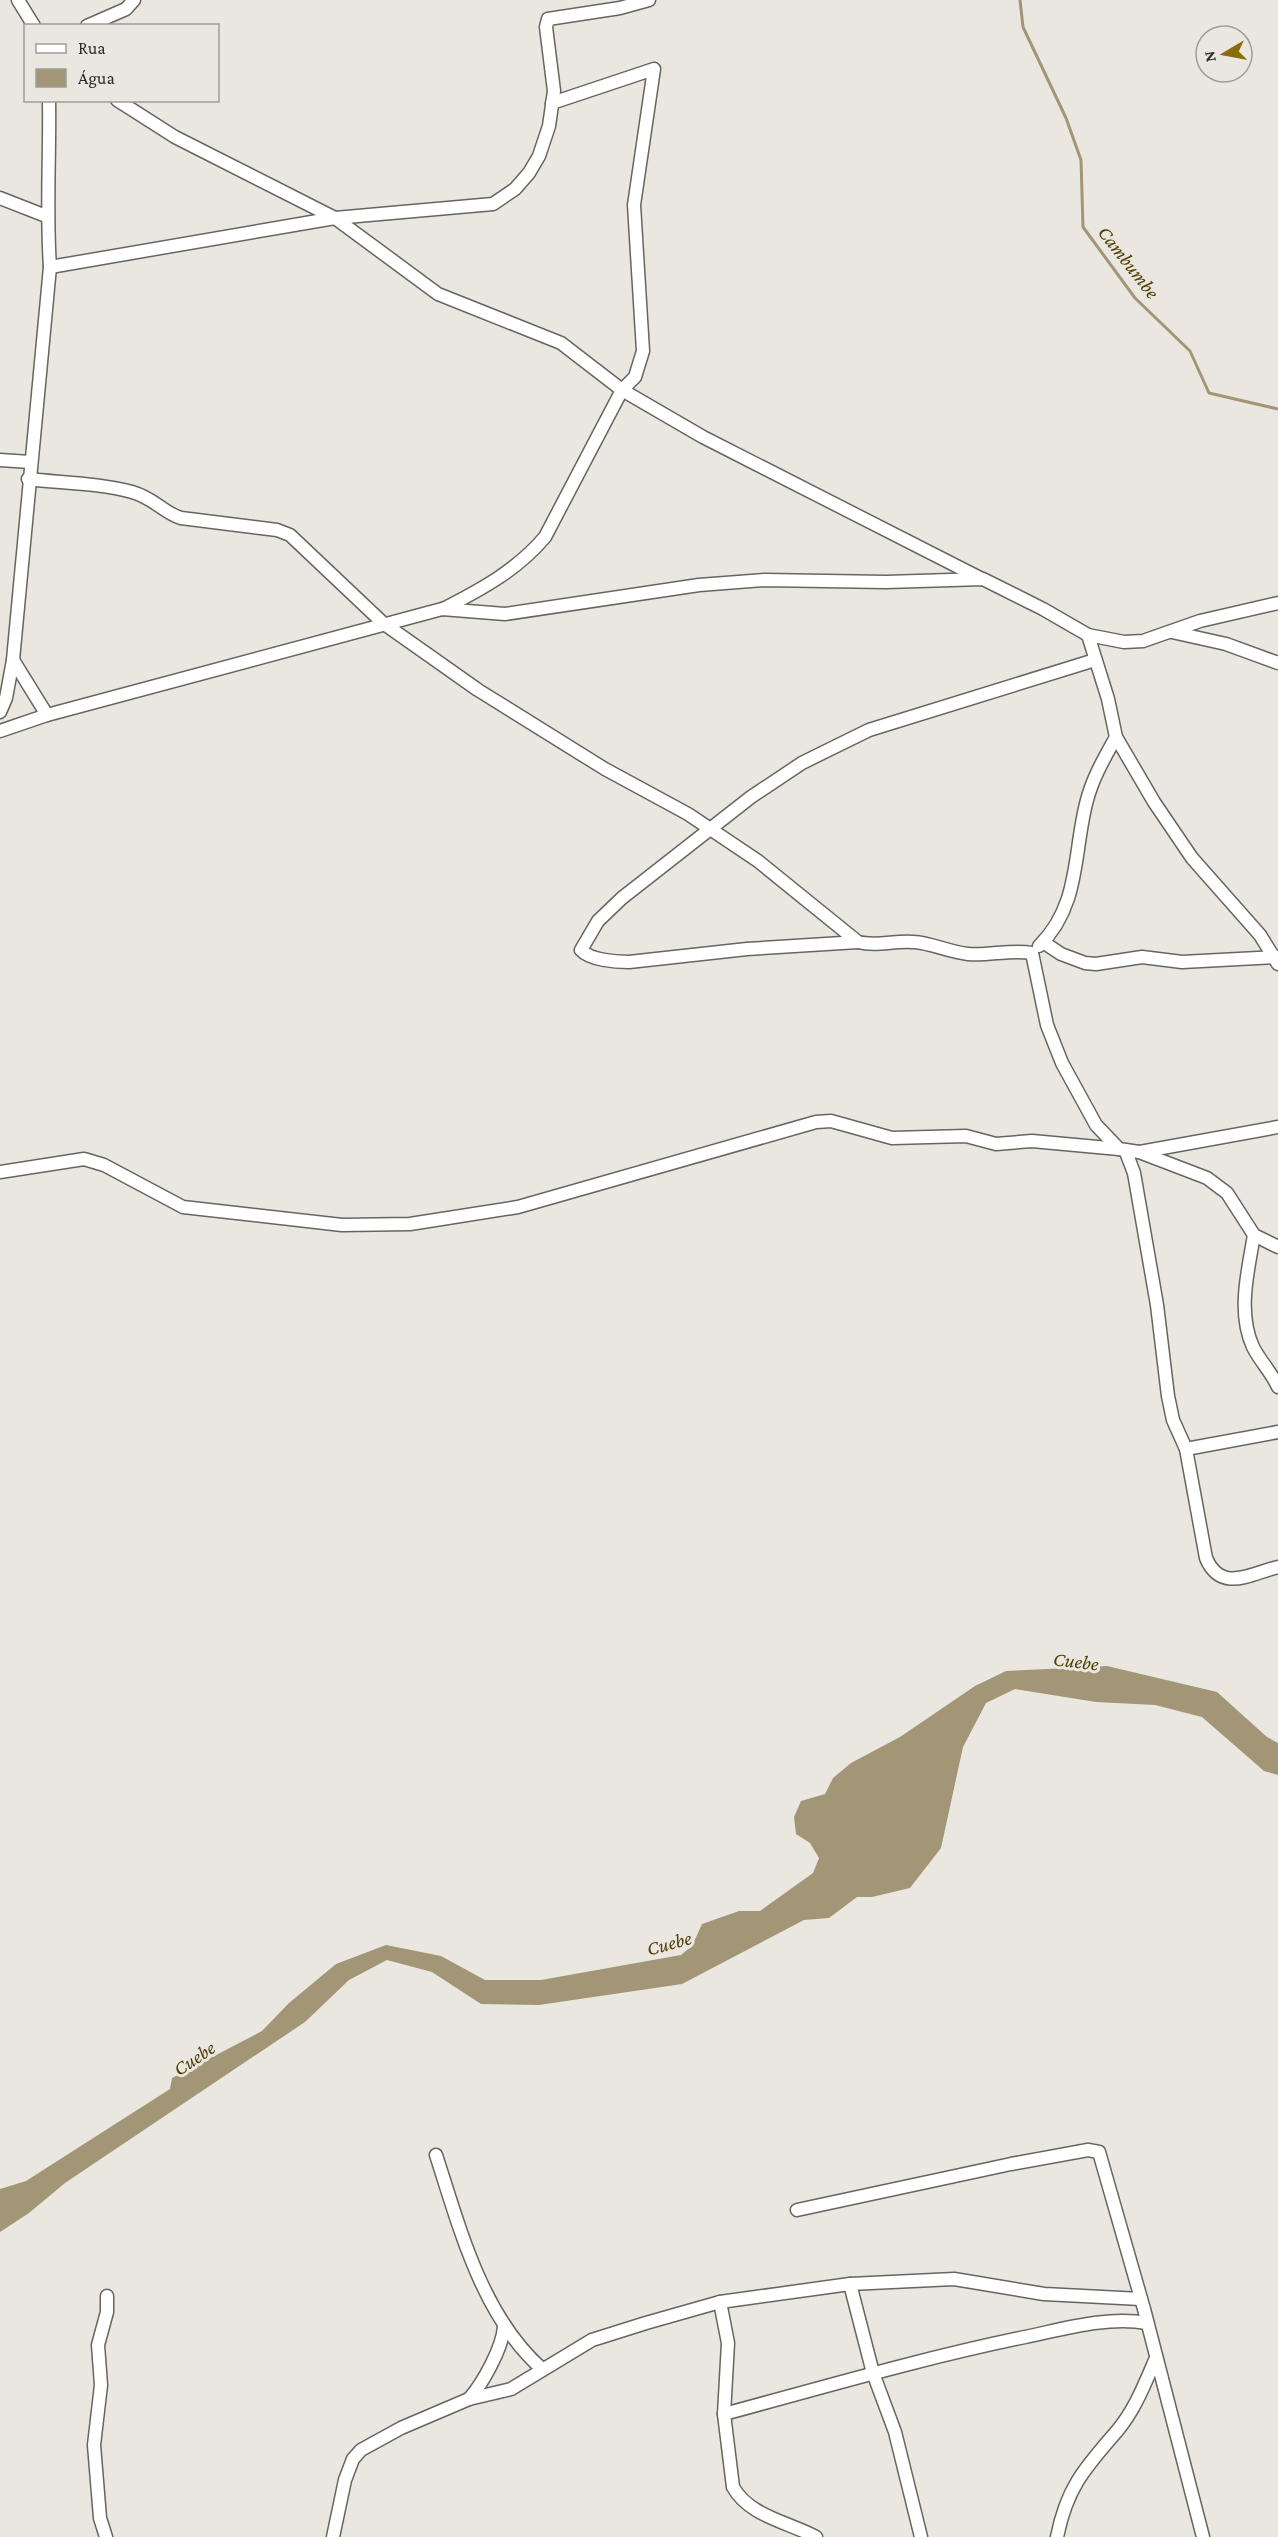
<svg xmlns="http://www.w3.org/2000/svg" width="1278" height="2537" font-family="'Crimson Pro',serif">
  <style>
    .water { fill: #a29677 }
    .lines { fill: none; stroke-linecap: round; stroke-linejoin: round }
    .stream { stroke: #a29677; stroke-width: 3 }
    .minor-casing { stroke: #67655f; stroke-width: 15 }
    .minor { stroke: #fff; stroke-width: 12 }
    .labels { text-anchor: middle; stroke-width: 6; stroke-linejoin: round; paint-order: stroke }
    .water-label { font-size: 20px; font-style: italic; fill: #533f04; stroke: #eae7e0 }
  </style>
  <rect width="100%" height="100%" fill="#eae7e0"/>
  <path class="water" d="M1107 1666 1217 1692 1267 1737 1278 1743V1775L1264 1771 1202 1717 1155 1705 1096 1702 1015 1689 986 1703 963 1747 941 1848 910 1888 872 1897H857L829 1918 804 1920 682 1984 539 2005 481 2004 432 1972 387 1960 349 1980 305 2022 65 2183 29 2213 0 2232V2189L26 2181 170 2089 172 2078 262 2031 289 2003 336 1964 386 1945 441 1956 485 1980H541L681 1955 692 1946 702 1924 739 1911H760L813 1873 819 1858 810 1843 796 1834 794 1817 801 1801 825 1794 833 1778 851 1763 900 1737 975 1686 1006 1671Z"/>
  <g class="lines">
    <path class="stream" d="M1020 0 1023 27 1066 118 1081 160 1083 227 1135 298 1190 351 1209 393 1278 409"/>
    <g class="minor-casing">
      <g id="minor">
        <path d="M18 0 34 26"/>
        <path d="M87 26 126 9 134 0"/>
        <path d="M117 100 175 137 335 218 438 294 561 343 622 390 703 437 982 579"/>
        <path d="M0 198 46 216"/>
        <path d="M50 267 335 218 493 204 515 189 529 173 539 156 549 126 554 91 546 27 548 19 620 8 649 0"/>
        <path d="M0 460 30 462"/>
        <path d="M28 479C62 483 99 483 132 492 154 498 164 513 181 518L277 530 290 535 383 623 478 690 605 769 688 814 758 861 858 942C877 947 895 940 914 942 931 943 949 952 968 954 989 956 1011 949 1032 953"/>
        <path d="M443 609C482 589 517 570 545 537L622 390 635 377 643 351 634 205 654 69 552 103"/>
        <path d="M1172 632 1226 644 1278 663"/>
        <path d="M1088 635 1108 699 1116 737 1154 802 1192 858 1260 935 1278 964"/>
        <path d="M13 660 47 715"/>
        <path d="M0 712 6 698 13 660 50 267C46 211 50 156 49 100"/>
        <path d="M0 731 47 715 442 609 505 614 699 585 765 580 886 582 983 579 1043 609 1088 635 1124 642 1143 641 1200 621 1278 603"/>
        <path d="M858 942 747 949 629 962C615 962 590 960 581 950L598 921 622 898 751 797 802 763 869 730 1095 660"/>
        <path d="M1043 942 1061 954 1085 963 1096 964 1142 957 1182 962 1278 957"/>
        <path d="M1039 946C1081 905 1073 851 1087 800 1093 777 1105 757 1116 737"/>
        <path d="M1032 953 1047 1025 1062 1063 1096 1125 1119 1149 1139 1152 1207 1178 1227 1193 1254 1235 1278 1247"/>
        <path d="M1126 1152 1134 1173 1157 1305 1168 1396 1173 1420 1186 1449 1206 1558C1221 1594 1252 1573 1278 1567"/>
        <path d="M1140 1152 1278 1127"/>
        <path d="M0 1172 84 1159 104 1165 183 1207 342 1225 410 1224 518 1207 816 1122 831 1121 892 1138 966 1136 996 1144 1032 1141 1119 1149"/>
        <path d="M1254 1235C1248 1271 1237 1312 1253 1347 1260 1361 1272 1373 1278 1387"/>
        <path d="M1186 1449 1278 1432"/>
        <path d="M436 2155C460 2229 482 2316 542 2369"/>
        <path d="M797 2210 1011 2164 1088 2150 1099 2152 1144 2309 1203 2537"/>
        <path d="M850 2284 873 2373 895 2432 921 2537"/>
        <path d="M720 2302 728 2343 724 2414 733 2487C749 2516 788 2522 816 2537"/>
        <path d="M469 2399C483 2383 503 2347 504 2326"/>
        <path d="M724 2414C824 2387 923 2358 1025 2337 1064 2329 1107 2316 1147 2323"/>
        <path d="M106 2537 100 2518 94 2445 101 2385 98 2345 107 2312V2296"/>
        <path d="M333 2537 345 2480 353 2459 361 2450 401 2428 469 2399 511 2389 592 2340 646 2323 720 2302 850 2284 954 2279 1044 2294 1141 2299"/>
        <path d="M1057 2537C1067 2487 1085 2468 1117 2431 1135 2410 1145 2383 1156 2358"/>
      </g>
    </g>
    <use href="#minor" class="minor"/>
  </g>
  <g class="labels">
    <g class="water-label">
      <text transform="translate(1129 262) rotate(52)" y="7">Cambumbe</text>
      <text transform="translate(1076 1661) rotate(7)" y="7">Cuebe</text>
      <text transform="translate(669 1943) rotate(-15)" y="7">Cuebe</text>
      <text transform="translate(194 2058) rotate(-34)" y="7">Cuebe</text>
    </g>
  </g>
  <rect x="24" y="24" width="195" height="78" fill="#eae7e0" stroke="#9f9d97" stroke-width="1.5"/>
  <rect x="36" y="44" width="30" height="9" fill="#ffffff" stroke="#9f9d97" stroke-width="1.5"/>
  <text x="78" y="54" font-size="18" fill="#2e2d2a">Rua</text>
  <rect x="36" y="69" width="30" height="18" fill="#a29677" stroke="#9f9d97" stroke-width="1.5"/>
  <text x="78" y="84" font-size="18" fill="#2e2d2a">Água</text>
  <g transform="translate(1224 54) rotate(260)"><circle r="28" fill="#eae7e0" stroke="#9f9d97" stroke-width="1.5"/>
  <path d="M0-4.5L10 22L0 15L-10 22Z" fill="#896b09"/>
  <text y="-9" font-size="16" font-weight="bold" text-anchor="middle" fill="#2e2d2a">N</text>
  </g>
</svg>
